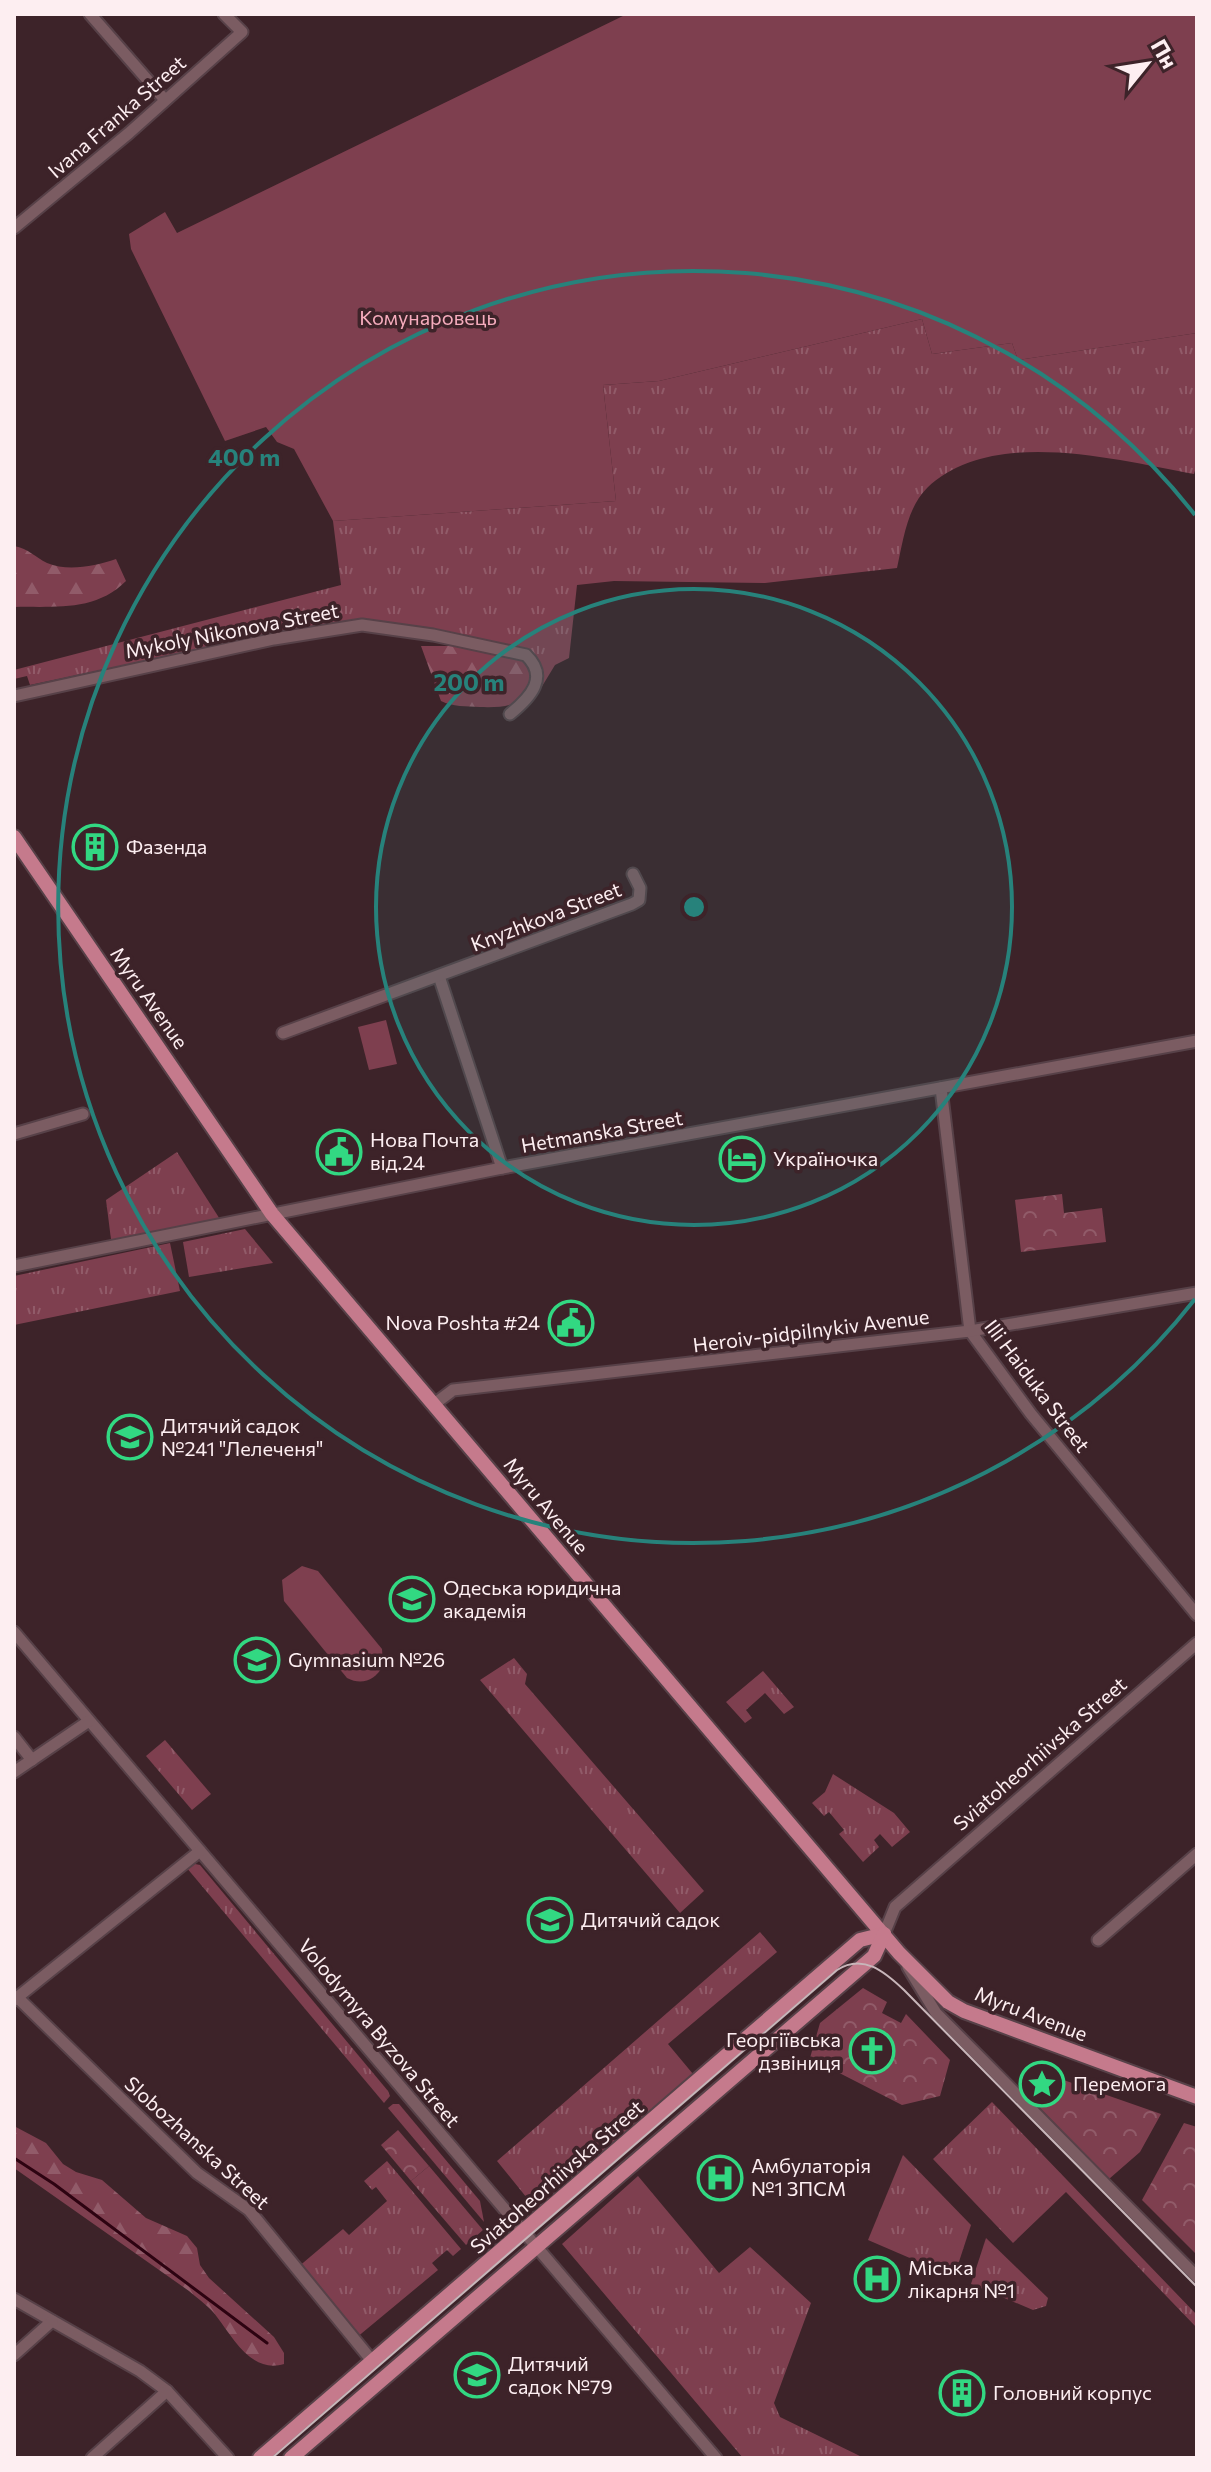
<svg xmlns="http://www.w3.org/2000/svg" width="1211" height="2472" font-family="Commissioner,sans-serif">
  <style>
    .grass { fill: url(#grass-tufts) }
    .forest { fill: url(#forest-firs) }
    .park { fill: url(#park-crowns) }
    .garden { fill: #7e3f4f }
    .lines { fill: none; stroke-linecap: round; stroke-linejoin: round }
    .stream { stroke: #2d0311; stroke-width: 3 }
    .minor-casing { stroke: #574148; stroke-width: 15 }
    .major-casing { stroke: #574148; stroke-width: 18 }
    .minor { stroke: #7b5c62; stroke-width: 11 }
    .major { stroke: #c57a8c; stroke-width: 14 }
    .tram { stroke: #c8b6ba; stroke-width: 2 }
    .ring { fill: none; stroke: #27827b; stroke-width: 4 }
    .labels { text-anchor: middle; stroke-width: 7; stroke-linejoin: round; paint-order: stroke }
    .street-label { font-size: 20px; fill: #fdeef1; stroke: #3d2329 }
    .park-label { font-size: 20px; fill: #f6acbd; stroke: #3d2329 }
    .poi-label { font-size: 20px; fill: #fdeef1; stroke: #3d2329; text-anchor: start }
    .centre { fill: #27827b; stroke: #3d2329; stroke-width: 4 }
    .ring-label { font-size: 24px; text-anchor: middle; font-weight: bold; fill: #27827b; stroke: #3d2329; stroke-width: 7; stroke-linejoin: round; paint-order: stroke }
  </style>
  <defs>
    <pattern id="grass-tufts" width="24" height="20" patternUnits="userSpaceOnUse" patternTransform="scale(2)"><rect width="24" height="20" fill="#7e3f4f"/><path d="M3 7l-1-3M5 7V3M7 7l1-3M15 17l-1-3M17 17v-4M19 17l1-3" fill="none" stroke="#915b69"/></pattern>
    <pattern id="forest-firs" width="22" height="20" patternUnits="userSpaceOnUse" patternTransform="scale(2)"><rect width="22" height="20" fill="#7e3f4f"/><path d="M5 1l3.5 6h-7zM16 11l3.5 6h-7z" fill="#915b69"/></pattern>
    <pattern id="park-crowns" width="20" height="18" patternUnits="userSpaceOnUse" patternTransform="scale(2)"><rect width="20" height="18" fill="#7e3f4f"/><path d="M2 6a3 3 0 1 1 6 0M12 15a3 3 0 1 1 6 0" fill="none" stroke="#915b69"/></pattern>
  </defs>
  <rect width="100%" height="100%" fill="#3d2329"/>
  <g class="grass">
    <path d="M922 319 932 354 1012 343 1018 360 1197 333V464L1194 474C1117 460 991 426 927 488 907 508 903 541 897 568L765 583 614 581 577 585 569 658 555 665 541 688 544 673 538 661 433 631 362 619 295 629 30 685 27 676 14 679V670L341 585 333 521 616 501 603 385 659 381Z"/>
    <path d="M177 1152 223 1224 112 1247 106 1200Z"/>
    <path d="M245 1229 273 1263 189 1277 183 1242Z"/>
    <path d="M170 1243 180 1291 14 1325V1276Z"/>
    <path d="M514 1658 527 1674 525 1684 704 1891 680 1913 480 1680Z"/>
    <path d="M763 1671 794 1707 784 1714 765 1693 746 1710 752 1718 745 1723 726 1702Z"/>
    <path d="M165 1740 211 1794 192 1810 146 1756Z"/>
    <path d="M833 1774 894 1813 910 1832 892 1847 880 1834 874 1840 879 1847 863 1862 839 1834 844 1830 829 1812 824 1816 812 1803 825 1792Z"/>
    <path d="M195 1864 200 1865 388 2091 390 2096 384 2103 186 1867Z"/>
    <path d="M760 1932 777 1952 668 2044 693 2074 535 2208 497 2161Z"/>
    <path d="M992 2102 1197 2315V2328L1066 2192 1013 2243 933 2159Z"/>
    <path d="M393 2104H399L480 2201 484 2222 388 2108Z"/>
    <path d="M903 2155 971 2225 954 2277 868 2240Z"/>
    <path d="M387 2161 461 2249 453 2256 447 2250 432 2263 438 2270 356 2338 297 2268 343 2229 349 2235 387 2201 376 2187 372 2190 364 2181Z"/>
    <path d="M429 2166 483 2230 466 2245 411 2181Z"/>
    <path d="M638 2176 719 2273 750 2247 811 2303 774 2403 780 2417 864 2458H743L562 2244Z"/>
    <path d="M986 2238 1048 2298 1046 2306 1033 2310 971 2284Z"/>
  </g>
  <g class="forest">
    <path d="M14 546C29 549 35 557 47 563 68 572 95 566 116 559L126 581C95 612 55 606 14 607Z"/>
    <path d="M421 646C458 646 501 644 532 666 531 704 513 708 480 707 466 706 453 707 441 701Z"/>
    <path d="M14 2126 46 2143 63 2164 76 2172 102 2180 146 2218 187 2236 197 2248 200 2265 209 2278 274 2337 284 2353V2364C252 2374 233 2338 217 2317 210 2307 198 2299 189 2291L14 2168Z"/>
  </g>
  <g class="park">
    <path d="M1062 1194 1064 1213 1102 1208 1106 1242 1021 1252 1015 1200Z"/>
    <path d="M863 1988 887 2002 882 2013 901 2023 906 2014 950 2060 940 2096 902 2105 810 2058 820 2023Z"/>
    <path d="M1032 2069 1161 2114 1140 2152 1109 2179 1039 2107 1042 2101 1024 2085Z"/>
    <path d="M1184 2123 1197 2127V2255L1142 2200Z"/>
    <path d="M398 2130 429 2166 411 2181 381 2145Z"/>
  </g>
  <g class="garden">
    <path d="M627 14H1197V333L1018 360 1012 343 932 354 922 319 659 381 603 385 616 501 333 521 294 449 277 442 266 427 225 441 131 249 129 234 165 212 177 233Z"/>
    <path d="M386 1020 397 1064 369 1070 358 1027Z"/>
    <path d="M302 1566 318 1571 382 1649 383 1666C375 1680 362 1686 347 1678L284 1601 282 1580Z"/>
  </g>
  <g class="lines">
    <path class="stream" d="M14 2158 54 2184 267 2343"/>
    <g class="minor-casing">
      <g id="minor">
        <path d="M90 14 165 100"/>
        <path d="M14 228 129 133 242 32 224 14"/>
        <path d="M14 696 274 639 362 625 433 635 526 655C549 677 531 697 510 714"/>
        <path d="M439 976 502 1168"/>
        <path d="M283 1033 632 904 639 900 640 888 633 874"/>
        <path d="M941 1088 970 1331 1031 1414 1197 1615"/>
        <path d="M14 1134 83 1114"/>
        <path d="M14 1266 502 1168 1197 1041"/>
        <path d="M433 1405 453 1390 970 1331 1197 1293"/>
        <path d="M14 1632 716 2458"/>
        <path d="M14 1737 32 1760"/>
        <path d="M14 1772 89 1721"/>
        <path d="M884 1934 895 1907 1197 1643"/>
        <path d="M1098 1940 1197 1854"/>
        <path d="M908 1967 936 2013 1197 2277"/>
        <path d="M17 1997 197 2173 249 2210 373 2362"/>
        <path d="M14 2000 200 1851"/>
        <path d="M14 2299 140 2371 167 2391 228 2458"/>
        <path d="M14 2355 52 2321"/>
        <path d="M92 2458 167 2391"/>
      </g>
    </g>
    <g class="major-casing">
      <g id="major">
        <path d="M14 837 272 1214 899 1953 948 2002 964 2011 1197 2097"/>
        <path d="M260 2458 860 1940 884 1934"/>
        <path d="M291 2458 874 1956 884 1934"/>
      </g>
    </g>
    <use href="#minor" class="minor"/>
    <use href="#major" class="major"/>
    <path class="tram" d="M272 2458 837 1970C863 1953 885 1972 904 1990L1197 2287"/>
  </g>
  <circle cx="694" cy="907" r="318" fill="#27827b" fill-opacity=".12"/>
  <g class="ring">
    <circle cx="694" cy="907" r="318"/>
    <path d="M1195 1299A636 636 0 1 1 1195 515"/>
  </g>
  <defs>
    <g id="building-ring" transform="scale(2.3)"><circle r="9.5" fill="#3d2329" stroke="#32d882" stroke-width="1.5"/><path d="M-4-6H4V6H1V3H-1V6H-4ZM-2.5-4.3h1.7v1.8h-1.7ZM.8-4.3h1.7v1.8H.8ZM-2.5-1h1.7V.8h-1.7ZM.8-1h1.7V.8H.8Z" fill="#32d882"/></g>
    <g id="civic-ring" transform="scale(2.3)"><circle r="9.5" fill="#3d2329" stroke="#32d882" stroke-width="1.5"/><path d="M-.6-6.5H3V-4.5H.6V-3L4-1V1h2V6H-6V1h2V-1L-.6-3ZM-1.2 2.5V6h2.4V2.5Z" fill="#32d882"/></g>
    <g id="hotel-ring" transform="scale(2.3)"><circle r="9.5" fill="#3d2329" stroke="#32d882" stroke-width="1.5"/><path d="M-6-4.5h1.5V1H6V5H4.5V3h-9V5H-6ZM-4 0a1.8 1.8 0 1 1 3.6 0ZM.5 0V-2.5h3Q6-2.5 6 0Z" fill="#32d882"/></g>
    <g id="school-ring" transform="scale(2.3)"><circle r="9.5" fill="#3d2329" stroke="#32d882" stroke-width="1.5"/><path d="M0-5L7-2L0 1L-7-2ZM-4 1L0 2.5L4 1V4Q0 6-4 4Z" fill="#32d882"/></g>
    <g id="university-ring" transform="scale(2.3)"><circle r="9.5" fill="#3d2329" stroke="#32d882" stroke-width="1.5"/><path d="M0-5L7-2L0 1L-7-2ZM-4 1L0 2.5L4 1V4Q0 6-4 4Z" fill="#32d882"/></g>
    <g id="church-ring" transform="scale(2.3)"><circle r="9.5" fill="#3d2329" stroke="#32d882" stroke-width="1.5"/><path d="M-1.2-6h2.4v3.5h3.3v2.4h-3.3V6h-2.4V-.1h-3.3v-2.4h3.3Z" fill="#32d882"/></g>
    <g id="sight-ring" transform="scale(2.3)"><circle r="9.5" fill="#3d2329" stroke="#32d882" stroke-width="1.5"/><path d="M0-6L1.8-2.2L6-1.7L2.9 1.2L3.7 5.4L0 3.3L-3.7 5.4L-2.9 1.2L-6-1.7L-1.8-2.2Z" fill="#32d882"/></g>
    <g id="hospital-ring" transform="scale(2.3)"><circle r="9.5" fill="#3d2329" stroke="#32d882" stroke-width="1.5"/><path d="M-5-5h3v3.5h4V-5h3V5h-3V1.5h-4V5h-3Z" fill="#32d882"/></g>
  </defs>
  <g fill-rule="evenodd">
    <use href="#building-ring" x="95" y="847"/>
    <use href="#civic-ring" x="339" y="1152"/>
    <use href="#hotel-ring" x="742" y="1159"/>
    <use href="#civic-ring" x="571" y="1323"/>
    <use href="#school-ring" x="130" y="1437"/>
    <use href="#university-ring" x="412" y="1599"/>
    <use href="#school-ring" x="257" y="1660"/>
    <use href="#school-ring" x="550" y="1920"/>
    <use href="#church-ring" x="872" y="2051"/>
    <use href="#sight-ring" x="1042" y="2084"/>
    <use href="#hospital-ring" x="720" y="2178"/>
    <use href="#hospital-ring" x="877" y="2279"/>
    <use href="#school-ring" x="477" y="2375"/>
    <use href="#building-ring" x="962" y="2393"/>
  </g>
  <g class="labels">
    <g class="street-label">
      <text transform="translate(117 117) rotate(-41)" y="7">Ivana Franka Street</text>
      <text transform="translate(232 631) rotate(-11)" y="7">Mykoly Nikonova Street</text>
      <text transform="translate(546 917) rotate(-21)" y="7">Knyzhkova Street</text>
      <text transform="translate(149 998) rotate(55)" y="7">Myru Avenue</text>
      <text transform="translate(602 1132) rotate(-10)" y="7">Hetmanska Street</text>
      <text transform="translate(811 1331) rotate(-7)" y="7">Heroiv-pidpilnykiv Avenue</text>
      <text transform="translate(1037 1386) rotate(53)" y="7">Illi Haiduka Street</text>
      <text transform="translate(546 1506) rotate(50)" y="7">Myru Avenue</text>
      <text transform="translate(1040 1754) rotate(-41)" y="7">Sviatoheorhiivska Street</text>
      <text transform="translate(1031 2014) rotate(21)" y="7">Myru Avenue</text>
      <text transform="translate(379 2033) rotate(50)" y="7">Volodymyra Byzova Street</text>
      <text transform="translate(197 2143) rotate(42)" y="7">Slobozhanska Street</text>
      <text transform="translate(557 2177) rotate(-41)" y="7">Sviatoheorhiivska Street</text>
    </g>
    <g class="park-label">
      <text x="428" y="325">Комунаровець</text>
    </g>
    <g class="poi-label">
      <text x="126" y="854">Фазенда</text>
      <text x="370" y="1147">Нова Почта<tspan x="370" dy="23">від.24</tspan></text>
      <text x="773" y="1166">Україночка</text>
      <text x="540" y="1330" text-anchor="end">Nova Poshta #24</text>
      <text x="161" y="1433">Дитячий садок<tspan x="161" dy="23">№241 "Лелеченя"</tspan></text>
      <text x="443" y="1595">Одеська юридична<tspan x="443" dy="23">академія</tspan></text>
      <text x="288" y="1667">Gymnasium №26</text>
      <text x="581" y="1927">Дитячий садок</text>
      <text x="841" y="2047" text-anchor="end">Георгіївська<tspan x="841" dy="23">дзвіниця</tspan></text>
      <text x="1073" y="2091">Перемога</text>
      <text x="751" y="2173">Амбулаторія<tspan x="751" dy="23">№1 ЗПСМ</tspan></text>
      <text x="908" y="2275">Міська<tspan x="908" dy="23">лікарня №1</tspan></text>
      <text x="508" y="2371">Дитячий<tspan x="508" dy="23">садок №79</tspan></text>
      <text x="993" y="2400">Головний корпус</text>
    </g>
  </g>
  <circle cx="694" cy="907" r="12" class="centre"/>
  <g class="ring-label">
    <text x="244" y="466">400 m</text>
    <text x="469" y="691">200 m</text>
  </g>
  <rect width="1211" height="2472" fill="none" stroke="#fdeef1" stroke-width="32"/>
  <g transform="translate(1147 64) rotate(60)" stroke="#3d2329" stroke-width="6" paint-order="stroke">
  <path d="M0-6L14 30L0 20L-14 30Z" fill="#fdeef1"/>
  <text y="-12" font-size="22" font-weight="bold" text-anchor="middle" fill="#fdeef1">Пн</text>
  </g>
</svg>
